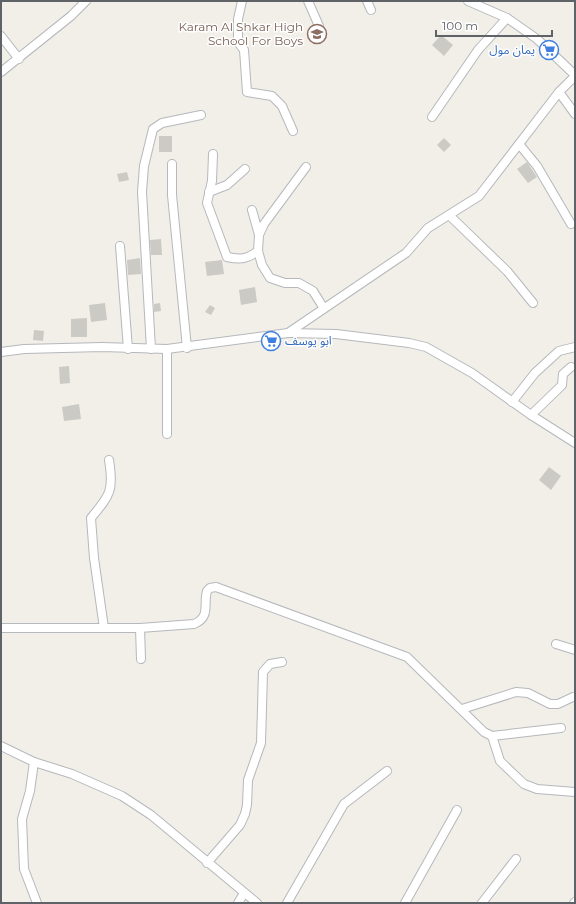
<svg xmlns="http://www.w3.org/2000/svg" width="576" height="904" font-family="Montserrat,'Noto Sans Arabic',sans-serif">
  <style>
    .building { fill: #cccac5 }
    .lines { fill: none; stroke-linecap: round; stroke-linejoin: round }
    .minor-casing { stroke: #b5b8bc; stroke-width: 10 }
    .minor { stroke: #fff; stroke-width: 8 }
    .labels { text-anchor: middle; stroke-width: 3; stroke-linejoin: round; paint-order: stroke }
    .education-label { font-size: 12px; fill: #785e54; stroke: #fff; text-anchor: end }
    .shop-label { font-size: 12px; fill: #366cbe; stroke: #fff; text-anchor: end }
  </style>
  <rect width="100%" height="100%" fill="#f1efe8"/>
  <g class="building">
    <path d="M441 35 453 45 444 56 432 45Z"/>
    <rect x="159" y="136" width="13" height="16"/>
    <path d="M444 138 451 145 444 152 437 145Z"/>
    <path d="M527 162 537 177 528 183 517 169Z"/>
    <path d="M127 172 129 180 119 182 117 174Z"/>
    <path d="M161 239 162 255H151L150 240Z"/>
    <path d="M140 258 141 274 128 275 127 260Z"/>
    <path d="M222 260 224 274 207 276 205 262Z"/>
    <path d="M255 287 257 302 241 305 239 290Z"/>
    <path d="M105 303 107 320 91 322 89 305Z"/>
    <path d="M160 303 161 311 154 312V304Z"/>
    <path d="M210 305 215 308 211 315 205 312Z"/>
    <path d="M87 318V337H71V319Z"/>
    <path d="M34 330 44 331 43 341 33 340Z"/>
    <path d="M69 366 70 383 60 384 59 367Z"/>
    <path d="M79 404 81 419 64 421 62 407Z"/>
    <path d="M549 467 561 476 551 490 539 480Z"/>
  </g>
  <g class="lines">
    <g class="minor-casing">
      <g id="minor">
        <path d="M242 1 238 19V42L244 50 247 92 272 96 282 106 293 131"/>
        <path d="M308 1 319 26"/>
        <path d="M367 1 371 10"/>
        <path d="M468 1 507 18 537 39 575 75"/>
        <path d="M1 36 19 59"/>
        <path d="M1 72 71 16 86 1"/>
        <path d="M559 92 575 114"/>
        <path d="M432 117 478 50 507 18"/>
        <path d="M519 144 537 166 571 224"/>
        <path d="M213 154 212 181 207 203 227 257C241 260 247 259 258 251"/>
        <path d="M172 164V195L187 348"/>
        <path d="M306 167 264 224 259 235 258 251 262 265 270 278 285 283H299L313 291 323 307"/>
        <path d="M209 192 227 185 245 169"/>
        <path d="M252 210 259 235"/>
        <path d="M450 216 507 271 533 303"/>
        <path d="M120 246 128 349"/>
        <path d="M288 333 336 334 409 343 426 347 472 373 531 415 575 443"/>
        <path d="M151 349 142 192 144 166 153 129 162 123 201 115"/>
        <path d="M167 349V434"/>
        <path d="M1 352 24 349 102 347 167 349 288 333 406 253 428 228 479 196 559 92 575 76"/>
        <path d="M512 402 535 373 559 351 575 347"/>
        <path d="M531 415 559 388 562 385 563 374 571 367"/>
        <path d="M1 628H140L194 624C211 617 203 604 207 591L210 588 216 587 407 657 484 732 492 736 561 728"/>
        <path d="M104 628 94 558 91 518C110 495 114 491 109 460"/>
        <path d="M140 628 141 659"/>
        <path d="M556 644 575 650"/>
        <path d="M462 709 516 692 528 693 550 704H558L573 697"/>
        <path d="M492 736 500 761 524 784 537 789 575 792"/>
        <path d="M1 746 34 762 72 774 122 796 151 815 257 903"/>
        <path d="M34 762 30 791 22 819 24 869 37 903"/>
        <path d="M207 863 240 825 245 814 247 805 248 780 261 743 263 672 270 664 282 662"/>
        <path d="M238 903 244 893"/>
        <path d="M287 903 344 804 387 771"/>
        <path d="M405 903 457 810"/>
        <path d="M482 903 516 859"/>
        <path d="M574 903 575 902"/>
      </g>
    </g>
    <use href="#minor" class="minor"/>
  </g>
  <defs>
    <g id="school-ring" transform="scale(1)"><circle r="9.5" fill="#fff" stroke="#8d6e63" stroke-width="1.5"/><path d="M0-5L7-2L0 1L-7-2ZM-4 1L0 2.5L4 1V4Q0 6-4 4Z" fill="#8d6e63"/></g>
    <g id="supermarket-ring" transform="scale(1)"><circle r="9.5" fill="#fff" stroke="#3f7fe0" stroke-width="1.5"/><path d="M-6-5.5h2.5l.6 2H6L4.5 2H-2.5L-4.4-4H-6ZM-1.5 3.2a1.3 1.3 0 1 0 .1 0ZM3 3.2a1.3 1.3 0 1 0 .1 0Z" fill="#3f7fe0"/></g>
  </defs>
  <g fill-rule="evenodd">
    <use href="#school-ring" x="317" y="34"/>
    <use href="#supermarket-ring" x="549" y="50"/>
    <use href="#supermarket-ring" x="271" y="341"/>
  </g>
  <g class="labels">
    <g class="education-label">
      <text x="303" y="31">Karam Al Shkar High<tspan x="303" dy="14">School For Boys</tspan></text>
    </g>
    <g class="shop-label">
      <text x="535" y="54">يمان مول</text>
      <text x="285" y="345" text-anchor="start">ابو يوسف</text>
    </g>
  </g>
  <rect width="576" height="904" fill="none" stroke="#5f6368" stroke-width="4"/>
  <path d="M436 30v6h116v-6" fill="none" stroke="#5f6368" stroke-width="2"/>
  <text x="442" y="30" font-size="12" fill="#5f6368" stroke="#ffffff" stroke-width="3" paint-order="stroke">100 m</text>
</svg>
